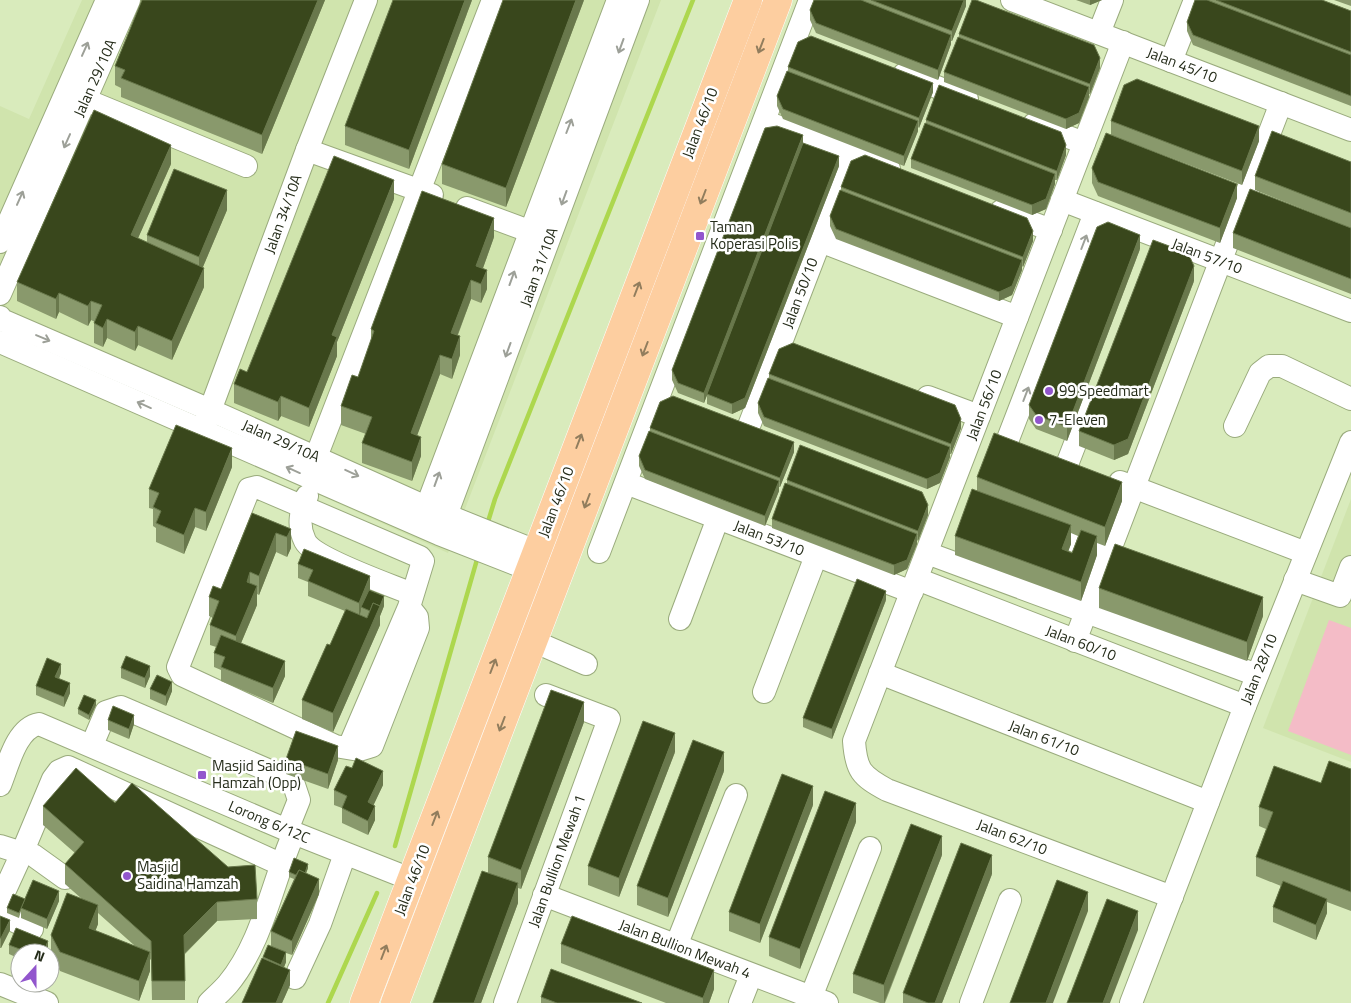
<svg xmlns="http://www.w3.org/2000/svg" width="1351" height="1003" font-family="'Titillium Web',sans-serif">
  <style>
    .built { fill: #d0e4ad }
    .pitch { fill: #f4bcc7 }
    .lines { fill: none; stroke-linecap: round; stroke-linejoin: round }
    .stream { stroke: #add74e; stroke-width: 4.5 }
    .minor-casing { stroke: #9aab7d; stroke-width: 24 }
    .major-casing { stroke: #fff; stroke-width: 29 }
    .minor { stroke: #fff; stroke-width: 22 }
    .major { stroke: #fdcea0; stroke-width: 28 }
    .wall { fill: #89996c; fill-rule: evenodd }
    .shaded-wall { fill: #69784c }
    .building { fill: #39471c; stroke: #69784c }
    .oneway { stroke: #9da098 }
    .oneway2 { stroke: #917d5d }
    .poi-dot { fill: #9256cd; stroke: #fff; stroke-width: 2 }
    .labels { text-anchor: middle; stroke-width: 5; stroke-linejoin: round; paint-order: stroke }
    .street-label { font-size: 15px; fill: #252c1a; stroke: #fff }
    .poi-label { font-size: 15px; fill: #252c1a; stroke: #fff; text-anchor: start }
  </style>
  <rect width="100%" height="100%" fill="#d9ebbc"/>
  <g class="built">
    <path d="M82 0H661L448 553 0 351V106L29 119Z"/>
    <path d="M1351 499V762L1263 728Z"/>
  </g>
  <path class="pitch" d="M1329 620 1351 628V755L1288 731Z"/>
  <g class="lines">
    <g class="stream">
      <path d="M487 525 495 499 693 0"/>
      <path d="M395 846 478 556"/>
      <path d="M328 1003 377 893"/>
    </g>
    <g class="minor-casing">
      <g id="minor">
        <path d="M1012 0 1351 130"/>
        <path d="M1099 33 1112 0"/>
        <path d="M1123 42 854 741C856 770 861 776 887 790L1172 897"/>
        <path d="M1171 61 1195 0"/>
        <path d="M904 74 967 99"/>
        <path d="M71 94 246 166"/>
        <path d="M1034 124 1084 143"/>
        <path d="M774 125 889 169"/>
        <path d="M307 150 432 195"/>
        <path d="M1062 200 1351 311"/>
        <path d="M467 208 529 231"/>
        <path d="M1001 211 1051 230"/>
        <path d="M820 241 1017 317"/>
        <path d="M0 242 107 0"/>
        <path d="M0 294 129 0"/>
        <path d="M0 317 2 320 210 410 426 507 553 558"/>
        <path d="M0 342 439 534 546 576"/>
        <path d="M928 397 979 416"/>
        <path d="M205 424 307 150 366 0"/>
        <path d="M1235 426 1260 373 1269 366H1282L1351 399"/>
        <path d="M747 431 853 155"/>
        <path d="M1008 439 1095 213"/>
        <path d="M316 457 493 0"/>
        <path d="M1068 462 1090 405"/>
        <path d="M1120 482 1306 553"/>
        <path d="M626 483 912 592"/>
        <path d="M307 496C301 511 297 525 305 541 314 559 391 585 412 594"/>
        <path d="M421 522 618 0"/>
        <path d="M1042 528 1105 553"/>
        <path d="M441 529 638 0"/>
        <path d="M599 552 810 0"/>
        <path d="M927 553 1257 675"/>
        <path d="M917 579 1245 706"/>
        <path d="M1295 580 1340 596 1351 567"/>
        <path d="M680 619 718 518"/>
        <path d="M533 641 586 664"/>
        <path d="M1075 641 1281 103"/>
        <path d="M880 673 1208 802"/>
        <path d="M764 692 816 556"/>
        <path d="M92 745 106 712 121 707 277 774 294 785 299 800 287 830"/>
        <path d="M349 747 409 607 423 561 420 557 257 487 249 489 178 667 182 675 335 746 359 750 372 746 418 628 417 617 409 607"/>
        <path d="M0 785C8 766 16 728 39 724L294 833 438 890"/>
        <path d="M0 846 22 853 0 901C3 919 17 922 32 929"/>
        <path d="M65 878 33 855 22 853 53 779 59 771 68 767 280 864"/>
        <path d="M544 895 827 1003"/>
        <path d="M676 946 736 795"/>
        <path d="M295 978 320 924 345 854"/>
        <path d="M0 984 47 1003"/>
        <path d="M811 997 870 848"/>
        <path d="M209 1003C215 997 222 991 228 984 263 942 272 882 294 833"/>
        <path d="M505 1003 609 719 546 695"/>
        <path d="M740 1003 751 975"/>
        <path d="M971 1003 1010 900"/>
        <path d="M1131 1003 1245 706 1351 442"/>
      </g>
    </g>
    <g class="major-casing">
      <g id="major">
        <path d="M364 1003 748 0"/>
        <path d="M395 1003 778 0"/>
      </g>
    </g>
    <use href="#minor" class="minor"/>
    <use href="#major" class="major"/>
  </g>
  <g class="wall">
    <path d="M142 0H325L262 154 121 97V88L115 85V66Z"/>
    <path d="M472 0 409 169 345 145V126Z"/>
    <path d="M584 0 506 207 442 184V164Z"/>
    <path d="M814 0H966V6L952 41H951V44L938 80 816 33 810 20V10Z"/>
    <path d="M1076 0H1102L1090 5Z"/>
    <path d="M1195 0H1322L1351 11V106L1193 45 1187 31V22Z"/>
    <path d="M1334 0H1351V6Z"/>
    <path d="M959 34 1100 68 1090 94H1089V97L1079 123 1066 129 944 82V72L959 38Z"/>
    <path d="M788 67 933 92 919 128 918 127V131L904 166 783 119 777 106V96L788 71Z"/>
    <path d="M926 120 1066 155 1057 180H1055V184L1046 209 1032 215 911 168V159L926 124Z"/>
    <path d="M1111 121 1259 141 1242 185 1111 135Z"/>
    <path d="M803 145 839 166 745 408 732 414 707 404V395L704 403 678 393 672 380V370Z"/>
    <path d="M1351 162V228L1255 190V176Z"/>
    <path d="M171 164 138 238 147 242V235L227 210 203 267 204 287 172 360 138 345 135 351 107 338 103 347 94 343V323L95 322 91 320 88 326 59 312 56 319 17 301V282Z"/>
    <path d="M1092 168 1237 198 1220 243 1098 196 1092 183Z"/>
    <path d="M841 187 1033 241 1023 267 1022 266V270L1012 295 999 301 836 239 830 226V216L841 191Z"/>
    <path d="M394 199 337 342V356L309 427 281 416 278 421 234 403V384L247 372Z"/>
    <path d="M1351 228V294L1233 248V233Z"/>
    <path d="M494 237 483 268 487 289 481 303 471 299 458 335 460 355 452 379 440 374 417 435 421 456 412 481 362 463V443L366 434 341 425V406L358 377 371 341V329Z"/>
    <path d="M1140 249 1067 441 1036 429 1029 419V405Z"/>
    <path d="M1194 281 1128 454 1114 460 1079 446V431Z"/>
    <path d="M769 374 961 428 951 454H950V457L940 483 927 489 764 426 758 413V403L769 378Z"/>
    <path d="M650 428 794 452 780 487H779V491L765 526 645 479 639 466V456L650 431Z"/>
    <path d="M232 467 206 531 195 527 184 554 156 542V528L153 526V509L149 508V489Z"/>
    <path d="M977 477 1122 501 1105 546 1097 543V555L1081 601 955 555V536L977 491ZM1071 533 1078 536 1072 553 1068 551 1071 544Z"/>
    <path d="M787 480 928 515 918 541 917 540V544L907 569 894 575 772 528V519L787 484Z"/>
    <path d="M252 513 291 529V548L287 557 276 552 259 595 257 594V605L241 643 285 676 273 703 221 681V670L214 667V653L216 647 210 645V625L213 618 209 616V597L221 589Z"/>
    <path d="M298 564 370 591 384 606 380 616V625L333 732 302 719V700L330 645 345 611 308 596V582L298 578Z"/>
    <path d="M1099 588 1263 616 1247 661 1099 608Z"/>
    <path d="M886 600 832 739 803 727V718Z"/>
    <path d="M121 668 150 676 145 688 121 678Z"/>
    <path d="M61 673 59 679 70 693 64 707 36 695V686Z"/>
    <path d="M150 689 172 691 166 706 150 699Z"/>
    <path d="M96 705 89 720 78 714V709Z"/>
    <path d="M108 720 134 724 129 739 108 730Z"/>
    <path d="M584 722 521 889 518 888V903L481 1003H433L488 873V857Z"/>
    <path d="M675 752 619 897 588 885V866Z"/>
    <path d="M286 759 338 760 328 789 286 774Z"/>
    <path d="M1351 769V911L1327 902V913L1316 940 1273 922V907L1281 886 1256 876V857L1266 829 1259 826V807L1321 783Z"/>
    <path d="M724 771 668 917 637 905V886Z"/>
    <path d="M383 785 373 805 375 820 368 835 342 823V808L334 805V790Z"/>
    <path d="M115 803 257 899V919L217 921 185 954V1000H152L151 960 150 959V971L139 1001 60 971 51 954V935L82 899 65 884V864L75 853 43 825V806ZM98 913 135 946 95 931 98 924Z"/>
    <path d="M813 805 760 943 729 931V912Z"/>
    <path d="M856 822 800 969 769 956V937Z"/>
    <path d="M942 855 885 1003H880L853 993V974Z"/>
    <path d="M308 868 306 873 319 894 292 955 286 953V962L284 967 290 985 282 1003H242L263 957 271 946V931L294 879 289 877V872Z"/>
    <path d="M992 874 942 1003H903V993Z"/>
    <path d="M25 899 59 901 47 929 21 918V911L19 918 7 913V908Z"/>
    <path d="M0 916 10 930 1 948H0Z"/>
    <path d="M561 944 714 989 709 1003H666L561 963Z"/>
    <path d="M9 945 48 951 47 953H20V959L9 954Z"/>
    <path d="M541 997 642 1003H541Z"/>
  </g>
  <g class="shaded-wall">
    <path d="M318 0H325L262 154V135Z"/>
    <path d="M465 0H472L409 169V150Z"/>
    <path d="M576 0H584L506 207V188Z"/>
    <path d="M964 0H966V6L952 41V31Z"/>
    <path d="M1090 0H1102L1090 5Z"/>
    <path d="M951 35V44L938 80V70Z"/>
    <path d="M1100 58V68L1090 94V84Z"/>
    <path d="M933 83V92L919 128V118Z"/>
    <path d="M1089 87V97L1079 123 1066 129V119Z"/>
    <path d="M918 121V131L904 166V156Z"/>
    <path d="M1259 126V141L1242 185V171Z"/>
    <path d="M803 135V145L704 403V393Z"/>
    <path d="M171 145V164L131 254V235Z"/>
    <path d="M1066 145V155L1057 180V171Z"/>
    <path d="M839 156V166L745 408 732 414V404Z"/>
    <path d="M1055 174V184L1046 209 1032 215V205Z"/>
    <path d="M394 180V199L337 342V356L309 427V408L332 335Z"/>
    <path d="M1237 184V198L1220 243V228Z"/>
    <path d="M227 190V210L199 276V257Z"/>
    <path d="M494 218V237L478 282 476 266Z"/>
    <path d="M1033 231V241L1023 267V257Z"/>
    <path d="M1140 235V249L1067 441V427Z"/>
    <path d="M1022 260V270L1012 295 999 301V292Z"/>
    <path d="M1194 266V281L1128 454 1114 460V445Z"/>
    <path d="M204 268V287L172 360V341Z"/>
    <path d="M487 270V289L481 303V284Z"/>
    <path d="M471 280V299L451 352V333Z"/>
    <path d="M59 293V312L56 319V299Z"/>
    <path d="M91 301V320L88 326V306Z"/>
    <path d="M107 319V338L103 347V328Z"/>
    <path d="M138 326V345L135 351V332Z"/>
    <path d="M460 336V355L452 379V359Z"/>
    <path d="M440 355V374L411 452V433Z"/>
    <path d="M281 396V416L278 421V402Z"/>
    <path d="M961 419V428L951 454V444Z"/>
    <path d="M421 437V456L412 481V462Z"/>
    <path d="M794 442V452L780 487V478Z"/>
    <path d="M950 447V457L940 483 927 489V479Z"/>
    <path d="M232 448V467L206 531V512Z"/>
    <path d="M779 481V491L765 526V516Z"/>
    <path d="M1122 482V501L1105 546V527Z"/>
    <path d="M928 505V515L918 541V531Z"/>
    <path d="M195 508V527L184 554V535Z"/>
    <path d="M1071 525V544L1062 568V549Z"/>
    <path d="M291 529V548L287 557V537Z"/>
    <path d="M276 533V552L259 595V576Z"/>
    <path d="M917 534V544L907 569 894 575V565Z"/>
    <path d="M1097 536V555L1081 601V582Z"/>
    <path d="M250 572V591L247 582Z"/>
    <path d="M370 576V591L361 607V611L359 617V603Z"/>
    <path d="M257 586V605L236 655V636Z"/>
    <path d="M886 591V600L832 739V729Z"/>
    <path d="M384 596V606L380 616V625L333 732V713Z"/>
    <path d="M1263 597V616L1247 661V642Z"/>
    <path d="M285 661V676L273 703V688Z"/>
    <path d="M61 664V673L55 687V677Z"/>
    <path d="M150 666V676L145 688V678Z"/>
    <path d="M172 682V691L166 706V696Z"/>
    <path d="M70 683V693L64 707V697Z"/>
    <path d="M96 700V705L89 720V715Z"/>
    <path d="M584 702V722L521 889V870Z"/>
    <path d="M134 715V724L129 739V729Z"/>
    <path d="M675 733V752L619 897V878Z"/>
    <path d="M338 746V760L328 789V774Z"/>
    <path d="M724 752V771L668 917V898Z"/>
    <path d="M383 771V785L368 817V802Z"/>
    <path d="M813 786V805L760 943V924Z"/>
    <path d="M856 803V822L800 969V949Z"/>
    <path d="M375 806V820L368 835V821Z"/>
    <path d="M942 836V855L884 1003V985Z"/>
    <path d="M992 855V874L942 1003H935Z"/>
    <path d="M308 864V868L303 882V878Z"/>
    <path d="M319 879V894L292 955V941Z"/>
    <path d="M518 883V903L481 1003H474Z"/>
    <path d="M59 891V901L47 929V919Z"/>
    <path d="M1088 892V911L1053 1003H1046Z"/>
    <path d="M1327 899V913L1316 940V925Z"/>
    <path d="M217 902V921L184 954V935Z"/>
    <path d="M98 905V924L89 948V928Z"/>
    <path d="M1138 911V930L1110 1003H1103Z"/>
    <path d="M10 920V930L1 948V938Z"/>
    <path d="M48 941V951L47 953H43Z"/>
    <path d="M150 952V971L139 1001V981Z"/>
    <path d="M286 952V962L281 975V965Z"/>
    <path d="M290 970V985L282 1003H276Z"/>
    <path d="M714 970V989L709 1003H703V998Z"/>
  </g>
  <g class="building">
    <path d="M142 0H318L262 135 121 78 125 70 115 66Z"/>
    <path d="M393 0H465L409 150 345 126Z"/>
    <path d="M503 0H576L506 188 442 164Z"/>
    <path d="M814 0H861L951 35 938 70 816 23 810 10Z"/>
    <path d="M871 0H964L952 31Z"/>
    <path d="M972 0H976L1094 45 1100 58 1090 84 959 34Z"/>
    <path d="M1195 0H1207L1351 55V96L1193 35 1187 22Z"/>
    <path d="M1216 0H1322L1351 11V52Z"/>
    <path d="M811 36 933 83 919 118 788 67 798 42Z"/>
    <path d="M958 37 1089 87 1079 113 1066 119 944 72Z"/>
    <path d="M787 71 918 121 904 156 783 109 777 96Z"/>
    <path d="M1137 79 1259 126 1242 171 1111 121 1124 85Z"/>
    <path d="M939 85 1061 132 1066 145 1057 171 926 120Z"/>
    <path d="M94 110 171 145 131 235 204 268 172 341 138 326 135 332 107 319 103 328 94 323 102 305 91 301 88 306 59 293 56 299 17 282Z"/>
    <path d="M925 123 1055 174 1046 199 1032 205 911 159Z"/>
    <path d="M777 126 803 135 704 393 678 383 672 370 765 128Z"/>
    <path d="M1272 131 1351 162V213L1255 176Z"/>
    <path d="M1106 133 1237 184 1220 228 1098 182 1092 168Z"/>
    <path d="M803 143 839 156 745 398 732 404 707 394Z"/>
    <path d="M865 155 1027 218 1033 231 1023 257 841 187 851 161Z"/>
    <path d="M334 156 394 180 332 335 337 337 309 408 281 396 278 402 234 384 240 369 247 372Z"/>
    <path d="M174 169 227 190 199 257 147 235Z"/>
    <path d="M1250 189 1351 228V279L1233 233Z"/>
    <path d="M840 190 1022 260 1012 286 999 292 836 229 830 216Z"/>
    <path d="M422 191 494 218 476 266 487 270 481 284 471 280 451 333 460 336 452 359 440 355 411 433 421 437 412 462 362 443 372 417 341 406 352 375 358 377 374 331 371 329Z"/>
    <path d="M1108 222 1140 235 1067 427 1036 415 1029 405 1097 227Z"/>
    <path d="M1153 240 1188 253 1194 266 1128 439 1114 445 1079 431Z"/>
    <path d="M793 343 955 405 961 419 951 444 769 374 779 349Z"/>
    <path d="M768 378 950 447 940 473 927 479 764 417 758 403Z"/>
    <path d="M673 396 794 442 780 478 650 428 660 402Z"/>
    <path d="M176 425 232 448 206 512 195 508 184 535 156 523 161 511 153 507 159 493 149 489Z"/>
    <path d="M649 431 779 481 765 516 645 470 639 456Z"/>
    <path d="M994 433 1122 482 1105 527 977 477Z"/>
    <path d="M800 445 922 492 928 505 918 531 787 480Z"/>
    <path d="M785 483 917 534 907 560 894 565 772 519Z"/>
    <path d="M972 489 1071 525 1062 549 1072 553 1081 530 1097 536 1081 582 955 536Z"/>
    <path d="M252 513 291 529 287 537 276 533 259 576 250 572 247 582 257 586 236 636 210 625 219 601 209 597 213 586 221 589Z"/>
    <path d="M1115 544 1263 597 1247 642 1099 588Z"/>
    <path d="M304 549 370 576 359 603 308 581 313 570 298 564Z"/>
    <path d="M857 579 886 591 832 729 803 718Z"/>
    <path d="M369 590 384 596 380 606 373 603 370 611 361 607Z"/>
    <path d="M373 603 380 606 333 713 302 700 327 644 330 645 346 609 367 618Z"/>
    <path d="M221 635 285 661 273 688 221 667 225 657 214 653Z"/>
    <path d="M126 656 150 666 145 678 121 668Z"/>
    <path d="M47 658 61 664 55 677 70 683 64 697 36 686Z"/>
    <path d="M157 675 172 682 166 696 150 689Z"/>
    <path d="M551 690 584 702 521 870 488 857Z"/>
    <path d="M84 695 96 700 89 715 78 709Z"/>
    <path d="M113 706 134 715 129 729 108 720Z"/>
    <path d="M643 721 675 733 619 878 588 866Z"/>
    <path d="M296 731 338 746 328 774 286 759Z"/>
    <path d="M693 740 724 752 668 898 637 886Z"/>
    <path d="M356 758 383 771 368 802 375 806 368 821 342 808 347 796 334 790 346 766 352 768Z"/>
    <path d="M1329 761 1351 769V892L1256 857 1273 812 1259 807 1274 766 1321 783Z"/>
    <path d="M76 768 115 803 132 783 228 867 255 865 257 899 217 902 184 935 185 981H152L151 941 65 864 84 842 43 806Z"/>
    <path d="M782 774 813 786 760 924 729 912Z"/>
    <path d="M825 791 856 803 800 949 769 937Z"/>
    <path d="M911 824 942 836 884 985 853 974Z"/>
    <path d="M961 843 992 855 935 1003H928L903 993Z"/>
    <path d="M294 858 308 864 305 873 299 870 296 875 289 872Z"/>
    <path d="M299 870 319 879 292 941 271 931Z"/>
    <path d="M482 871 518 883 474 1003H433Z"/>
    <path d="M33 880 59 891 47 919 21 908Z"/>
    <path d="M1057 880 1088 892 1046 1003H1010Z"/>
    <path d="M1283 881 1327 899 1316 925 1273 907Z"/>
    <path d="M67 893 98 905 89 928 150 952 139 981 60 952 51 935Z"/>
    <path d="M13 894 25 899 19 913 7 908Z"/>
    <path d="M1107 899 1138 911 1103 1003H1067Z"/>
    <path d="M0 916 10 920 1 938H0Z"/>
    <path d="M572 916 714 970 703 998 561 944Z"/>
    <path d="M16 928 48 941 43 953H30L9 945Z"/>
    <path d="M268 945 286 952 281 965 263 957Z"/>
    <path d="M262 958 290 970 276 1003H242Z"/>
    <path d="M551 969 642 1003H557L541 997Z"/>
  </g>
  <defs><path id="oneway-shaft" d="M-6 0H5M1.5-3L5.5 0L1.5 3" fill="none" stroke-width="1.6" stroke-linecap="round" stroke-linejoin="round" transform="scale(1.25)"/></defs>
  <g class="oneway">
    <use href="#oneway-shaft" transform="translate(621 46) rotate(110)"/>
    <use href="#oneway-shaft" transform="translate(85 49) rotate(-66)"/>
    <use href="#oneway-shaft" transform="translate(569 126) rotate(-69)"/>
    <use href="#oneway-shaft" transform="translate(67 141) rotate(114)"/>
    <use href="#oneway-shaft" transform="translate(20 198) rotate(-66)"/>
    <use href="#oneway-shaft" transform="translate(564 198) rotate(110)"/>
    <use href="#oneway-shaft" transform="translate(1084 242) rotate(-69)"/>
    <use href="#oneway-shaft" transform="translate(512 278) rotate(-70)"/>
    <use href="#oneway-shaft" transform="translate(43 338) rotate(23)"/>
    <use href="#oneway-shaft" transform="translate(508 350) rotate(110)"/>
    <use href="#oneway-shaft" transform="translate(1026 394) rotate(-69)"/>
    <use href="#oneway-shaft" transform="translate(144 405) rotate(-156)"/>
    <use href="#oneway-shaft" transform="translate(293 470) rotate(-156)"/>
    <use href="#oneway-shaft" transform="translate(352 473) rotate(25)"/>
    <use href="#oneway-shaft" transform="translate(437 479) rotate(-70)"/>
  </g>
  <g class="oneway2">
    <use href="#oneway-shaft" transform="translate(761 46) rotate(111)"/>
    <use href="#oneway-shaft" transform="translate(703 197) rotate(111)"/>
    <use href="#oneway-shaft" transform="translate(637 289) rotate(-69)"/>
    <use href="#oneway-shaft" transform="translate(645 349) rotate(111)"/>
    <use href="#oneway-shaft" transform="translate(579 441) rotate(-69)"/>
    <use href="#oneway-shaft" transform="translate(587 501) rotate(111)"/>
    <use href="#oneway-shaft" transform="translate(493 666) rotate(-69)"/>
    <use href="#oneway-shaft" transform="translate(502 724) rotate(111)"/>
    <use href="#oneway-shaft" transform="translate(435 818) rotate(-69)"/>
    <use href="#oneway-shaft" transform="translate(384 952) rotate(-69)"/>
  </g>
  <g class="poi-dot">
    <rect x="695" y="231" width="10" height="10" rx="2.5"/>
    <circle cx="1049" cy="391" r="5"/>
    <circle cx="1039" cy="420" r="5"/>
    <rect x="197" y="770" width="10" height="10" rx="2.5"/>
    <circle cx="127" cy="876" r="5"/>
  </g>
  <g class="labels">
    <g class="street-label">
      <text transform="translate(1182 65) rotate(21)" y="5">Jalan 45/10</text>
      <text transform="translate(95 78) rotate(-66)" y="5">Jalan 29/10A</text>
      <text transform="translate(700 123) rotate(-69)" y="5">Jalan 46/10</text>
      <text transform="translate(283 214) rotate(-70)" y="5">Jalan 34/10A</text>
      <text transform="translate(1207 256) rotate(21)" y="5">Jalan 57/10</text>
      <text transform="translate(539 267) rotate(-70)" y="5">Jalan 31/10A</text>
      <text transform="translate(800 293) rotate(-69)" y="5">Jalan 50/10</text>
      <text transform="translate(984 405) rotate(-69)" y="5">Jalan 56/10</text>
      <text transform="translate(281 441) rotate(24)" y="5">Jalan 29/10A</text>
      <text transform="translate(556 502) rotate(-69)" y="5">Jalan 46/10</text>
      <text transform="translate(769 538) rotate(21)" y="5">Jalan 53/10</text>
      <text transform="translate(1081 643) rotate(21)" y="5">Jalan 60/10</text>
      <text transform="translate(1259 669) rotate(-68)" y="5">Jalan 28/10</text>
      <text transform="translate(1044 738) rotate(21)" y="5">Jalan 61/10</text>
      <text transform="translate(269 822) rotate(23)" y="5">Lorong 6/12C</text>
      <text transform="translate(1012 837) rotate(21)" y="5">Jalan 62/10</text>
      <text transform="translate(557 861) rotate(-70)" y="5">Jalan Bullion Mewah 1</text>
      <text transform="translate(412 880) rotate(-69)" y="5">Jalan 46/10</text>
      <text transform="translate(685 949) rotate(21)" y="5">Jalan Bullion Mewah 4</text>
    </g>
    <g class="poi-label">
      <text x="710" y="232">Taman<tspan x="710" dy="17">Koperasi Polis</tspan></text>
      <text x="1059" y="396">99 Speedmart</text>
      <text x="1049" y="425">7-Eleven</text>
      <text x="212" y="771">Masjid Saidina<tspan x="212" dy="17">Hamzah (Opp)</tspan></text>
      <text x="137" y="872">Masjid<tspan x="137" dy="17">Saidina Hamzah</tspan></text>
    </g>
  </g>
  <g transform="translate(35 968) rotate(21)"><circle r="24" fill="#ffffff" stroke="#a8aba3"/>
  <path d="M0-4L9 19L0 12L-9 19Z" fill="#9256cd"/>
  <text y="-8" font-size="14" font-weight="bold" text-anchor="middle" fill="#252c1a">N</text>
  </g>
</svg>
